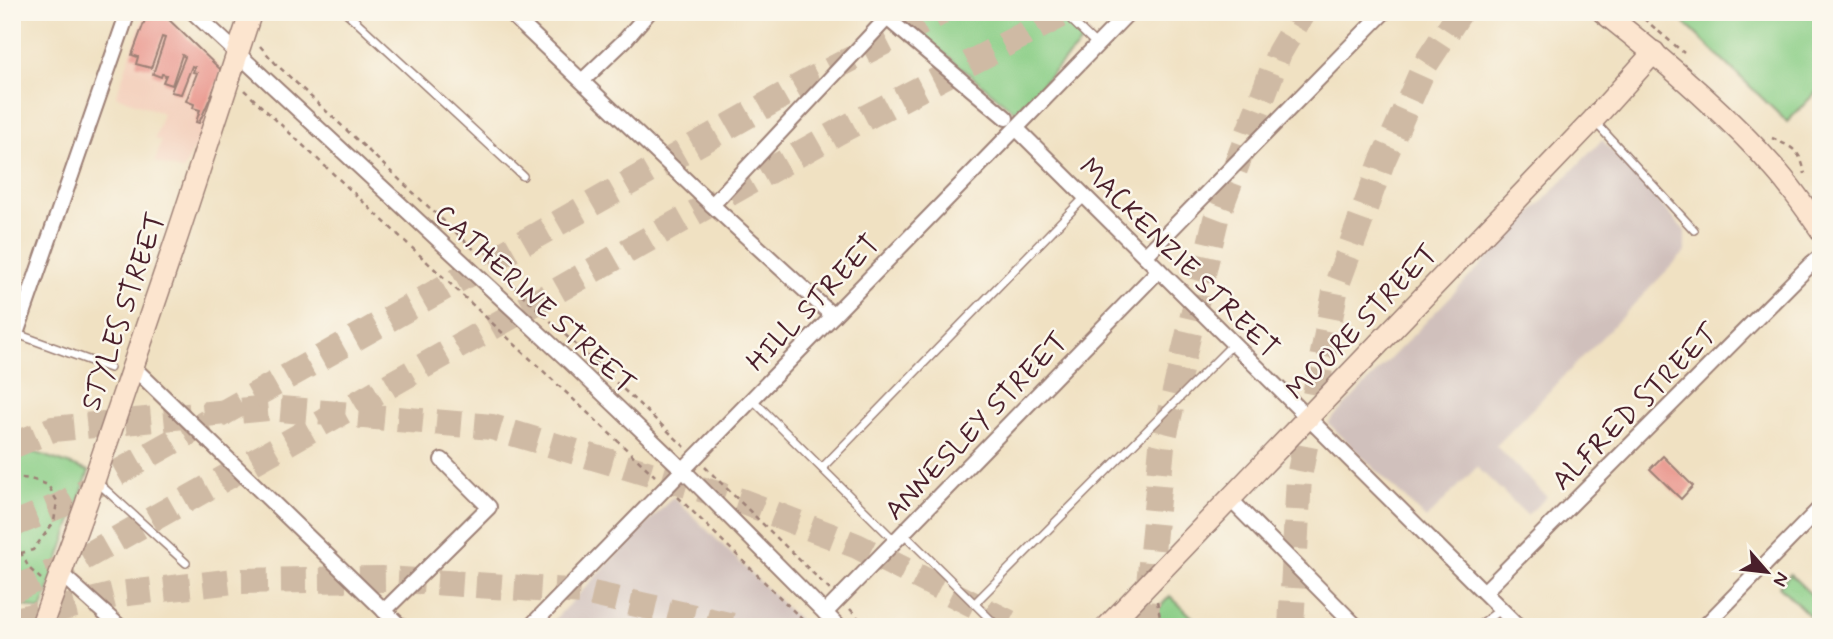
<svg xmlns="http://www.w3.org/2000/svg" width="1833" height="639" font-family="Mynerve,sans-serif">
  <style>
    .built { fill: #f4d3c0 }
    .industrial { fill: #d0c0bc }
    .green { fill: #8ace86; stroke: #6a7658; stroke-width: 2 }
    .building { fill: #eb9e94 }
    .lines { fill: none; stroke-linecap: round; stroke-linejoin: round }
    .highway-tunnel { stroke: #cfbaa4; stroke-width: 26; stroke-dasharray: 26 13; stroke-linecap: butt }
    .lane-casing { stroke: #9d8076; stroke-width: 10 }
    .street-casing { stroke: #9d8076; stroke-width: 18 }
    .secondary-casing { stroke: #9d8076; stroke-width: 24 }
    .path { stroke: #9d8076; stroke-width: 2.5; stroke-dasharray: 5 5; stroke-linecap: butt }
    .lane { stroke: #fff; stroke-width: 7 }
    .street { stroke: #fff; stroke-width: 14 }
    .secondary { stroke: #fce5cf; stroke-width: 21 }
    .labels { text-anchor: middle; stroke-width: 5; stroke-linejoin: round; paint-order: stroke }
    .street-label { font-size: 28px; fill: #4a1f2b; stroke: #fbf7ec }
  </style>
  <rect width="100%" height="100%" fill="#fbf7ec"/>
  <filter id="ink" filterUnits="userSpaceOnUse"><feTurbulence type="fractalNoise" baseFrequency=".0143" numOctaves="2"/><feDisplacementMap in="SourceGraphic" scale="14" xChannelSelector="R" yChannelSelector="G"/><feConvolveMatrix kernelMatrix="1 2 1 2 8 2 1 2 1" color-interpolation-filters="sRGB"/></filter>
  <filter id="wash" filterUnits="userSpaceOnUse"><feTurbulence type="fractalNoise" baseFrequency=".00686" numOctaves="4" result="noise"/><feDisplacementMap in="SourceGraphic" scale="28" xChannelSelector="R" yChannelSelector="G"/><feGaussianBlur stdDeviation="1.57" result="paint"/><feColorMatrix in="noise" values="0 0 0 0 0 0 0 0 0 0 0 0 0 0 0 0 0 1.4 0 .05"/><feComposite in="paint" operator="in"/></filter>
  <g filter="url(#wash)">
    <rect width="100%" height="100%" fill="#f0e1c2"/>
    <path class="built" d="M145 12H161L220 67 222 73 228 82 183 171 155 162 161 141 155 139 163 113 116 96Z"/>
    <g class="industrial">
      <path d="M1602 140 1685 231V252L1496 446 1547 497 1527 515 1477 467 1426 519 1328 423Z"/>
      <path d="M673 497 704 527 806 627H547Z"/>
    </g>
    <g class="green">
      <path d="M894 12H1056L1084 40 1015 112Z"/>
      <path d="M1673 12H1821V87L1787 122Z"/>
      <path d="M12 437 17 439 16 446 89 471 41 611 12 601Z"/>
      <path d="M1790 574 1821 604V627L1779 586Z"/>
      <path d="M1170 596 1203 627H1141Z"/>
    </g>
    <g id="blocks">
      <g class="building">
        <path d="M148 12H161L220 69 221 73 199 123 196 122 200 110 193 108 194 104 186 101 197 73 193 72 195 67 192 66 181 94 171 92 185 57 182 55 172 85 163 82 166 75 162 74 161 77 153 74 165 38 162 37 151 68 136 64 138 57 132 55Z"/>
        <path d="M1663 456 1693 486 1681 499 1650 469Z"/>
      </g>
    </g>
  </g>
  <g filter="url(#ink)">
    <use href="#blocks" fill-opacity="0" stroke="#9d8076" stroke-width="2"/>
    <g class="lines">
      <g class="highway-tunnel">
        <path d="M12 446 53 429 268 408 492 427 741 501 857 546 1018 627"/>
        <path d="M12 525 61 505 805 83 942 12"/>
        <path d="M12 590 78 561 838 132 1067 12"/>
        <path d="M12 621 119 594 235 581 385 579 584 592 738 627"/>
        <path d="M1145 627 1162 446 1216 219 1279 53 1303 12"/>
        <path d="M1291 627 1299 477 1336 287 1382 162 1425 65 1460 12"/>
      </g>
      <g class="lane-casing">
        <g id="lane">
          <path d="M346 12 523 176"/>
          <path d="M1063 12 1097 45"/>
          <path d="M1596 123 1694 230"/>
          <path d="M17 334 110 368"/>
          <path d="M752 399 895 541"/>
          <path d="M822 468 1085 197"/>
          <path d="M96 481 186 563"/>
          <path d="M903 533 998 627"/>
          <path d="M975 603 1233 344"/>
          <path d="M1477 627 1501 609"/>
        </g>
      </g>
      <g class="street-casing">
        <g id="street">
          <path d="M193 12 570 362 683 470 839 627"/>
          <path d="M509 12 712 205 833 316"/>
          <path d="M881 13 1006 118"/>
          <path d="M582 81 625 40 649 12"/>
          <path d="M1016 128 1519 627"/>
          <path d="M712 205 887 18"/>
          <path d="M1145 256 1384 12"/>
          <path d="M12 338 16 334 128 12"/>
          <path d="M133 367 401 627"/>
          <path d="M1230 499 1357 627"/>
          <path d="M60 573 120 627"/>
          <path d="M1484 592 1812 263 1821 256"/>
          <path d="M384 611 489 507 442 460"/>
          <path d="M825 613 1159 270"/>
          <path d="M530 627 1129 12"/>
          <path d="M1704 627 1821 507"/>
        </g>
      </g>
      <g class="secondary-casing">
        <g id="secondary">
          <path d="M1603 12C1664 60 1724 111 1775 169 1792 188 1806 209 1821 230"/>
          <path d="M41 627 86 504 178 234 251 12"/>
          <path d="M1107 627 1593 120 1654 52"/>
        </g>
      </g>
      <g class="path">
        <path d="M1636 12 1684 53"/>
        <path d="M260 46 276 64 685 447"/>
        <path d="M244 90 655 476"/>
        <path d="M1772 138C1793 148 1800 149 1805 174"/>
        <path d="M705 467 830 590"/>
        <path d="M12 480C24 475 37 481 48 485L57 501 54 522 33 550 21 553"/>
        <path d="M678 497 810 627"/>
        <path d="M12 546 21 553 29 568 41 579"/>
        <path d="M1157 601 1162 627"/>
        <path d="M850 609 867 627"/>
      </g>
      <use href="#lane" class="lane"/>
      <use href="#street" class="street"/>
      <use href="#secondary" class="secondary"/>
    </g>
  </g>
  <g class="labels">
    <g class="street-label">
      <text transform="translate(1180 257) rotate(45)" y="10">MACKENZIE STREET</text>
      <text transform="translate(536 298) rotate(43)" y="10">CATHERINE STREET</text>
      <text transform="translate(812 302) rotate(-46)" y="10">HILL STREET</text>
      <text transform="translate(122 311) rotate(-71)" y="10">STYLES STREET</text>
      <text transform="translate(1361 321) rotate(-46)" y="10">MOORE STREET</text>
      <text transform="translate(1634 406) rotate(-45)" y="10">ALFRED STREET</text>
      <text transform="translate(975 425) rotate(-46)" y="10">ANNESLEY STREET</text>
    </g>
  </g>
  <rect width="1833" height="639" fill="none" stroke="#fbf7ec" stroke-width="42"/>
  <g transform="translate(1767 572) rotate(118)" stroke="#fbf7ec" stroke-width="5" paint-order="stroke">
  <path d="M0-5L12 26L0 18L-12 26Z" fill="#4a1f2b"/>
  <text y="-10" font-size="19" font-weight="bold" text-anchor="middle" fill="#4a1f2b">N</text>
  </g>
</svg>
